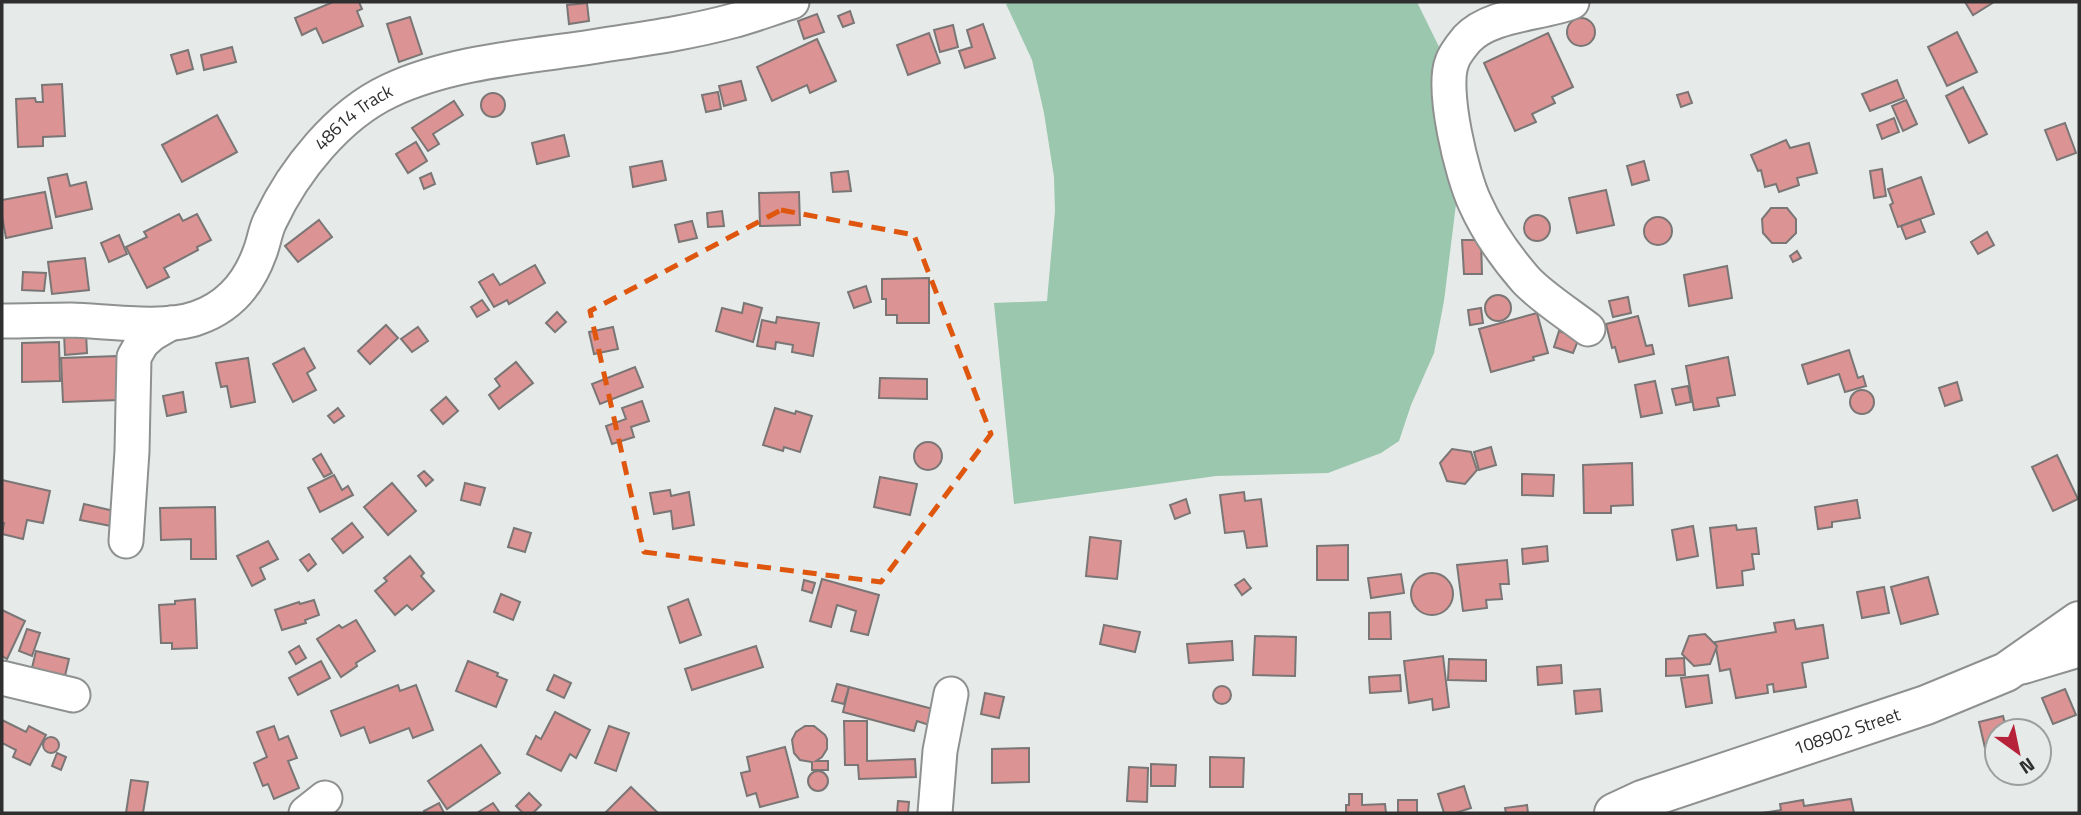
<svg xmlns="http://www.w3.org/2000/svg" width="2081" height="815" font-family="'Titillium Web',sans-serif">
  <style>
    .green { fill: #9bc7af }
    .building { fill: #db9393; stroke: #7b7676; stroke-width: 2 }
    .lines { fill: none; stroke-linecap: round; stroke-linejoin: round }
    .street-casing { stroke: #8e918f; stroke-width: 37 }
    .secondary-casing { stroke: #8e918f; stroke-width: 42 }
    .street { stroke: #fff; stroke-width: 33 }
    .secondary { stroke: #fff; stroke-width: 38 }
    .marked { fill: none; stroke: #df570e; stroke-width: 5; stroke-dasharray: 14 9; stroke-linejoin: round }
    .labels { text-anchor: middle; stroke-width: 7; stroke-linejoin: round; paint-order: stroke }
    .street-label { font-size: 18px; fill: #2e2f2e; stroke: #e6eae8 }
  </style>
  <rect width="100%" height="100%" fill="#e6eae8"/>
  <path class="green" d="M1012 2H1417L1444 57 1455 175 1456 204 1444 301 1434 353 1411 405 1399 441 1381 453 1328 473 1216 476 1014 504 994 303 1047 301 1055 211 1054 177 1044 113 1032 60 1006 4Z"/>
  <g class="building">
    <path d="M333 2H359L362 9 357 11 363 26 323 43 316 28 302 35 295 18Z"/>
    <path d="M1965 2H1994L1973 15Z"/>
    <path d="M587 3 589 21 569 24 567 5Z"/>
    <path d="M850 11 854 23 843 27 838 16Z"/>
    <path d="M817 14 824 32 804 39 798 21Z"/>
    <path d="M410 17 422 54 399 62 387 24Z"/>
    <circle cx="1581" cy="32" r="14"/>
    <path d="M983 24 995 58 965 68 959 51 972 47 967 30Z"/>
    <path d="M953 25 958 47 940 52 934 30Z"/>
    <path d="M1957 32 1977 72 1947 86 1928 47Z"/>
    <path d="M929 33 940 63 908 75 897 45Z"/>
    <path d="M1548 33 1573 87 1552 97 1555 103 1532 114 1536 122 1515 131 1484 63Z"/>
    <path d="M817 39 836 81 810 93 807 85 772 101 757 67Z"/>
    <path d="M232 47 236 62 204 70 201 55Z"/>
    <path d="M188 50 193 69 177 74 171 55Z"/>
    <path d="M1897 80 1904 98 1870 111 1862 94Z"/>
    <path d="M741 81 746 100 724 106 719 86Z"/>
    <path d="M62 84 65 136 43 137V146L18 147 16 99 35 98 36 102H43L42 85Z"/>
    <path d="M1963 87 1987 134 1969 143 1946 96Z"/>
    <path d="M718 92 721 109 706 112 702 95Z"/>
    <path d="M1688 92 1692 103 1681 107 1677 95Z"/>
    <circle cx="493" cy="105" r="12"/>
    <path d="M1906 100 1917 124 1903 131 1892 106Z"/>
    <path d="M454 101 463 115 433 134 439 144 428 151 412 128Z"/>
    <path d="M217 115 237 152 182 182 162 145Z"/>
    <path d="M1894 118 1899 132 1882 139 1877 125Z"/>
    <path d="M2065 123 2076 153 2057 160 2045 130Z"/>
    <path d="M564 135 569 156 537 164 532 143Z"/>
    <path d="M1786 140 1790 148 1809 143 1817 173 1797 178 1799 185 1779 192 1776 184 1765 187 1761 170 1758 171 1751 155Z"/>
    <path d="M416 142 427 161 408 173 396 154Z"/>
    <path d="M662 161 666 180 633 187 630 167Z"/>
    <path d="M1644 161 1649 180 1632 185 1627 166Z"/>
    <path d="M1882 169 1886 196 1874 198 1870 171Z"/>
    <path d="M848 171 851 191 833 192 831 173Z"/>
    <path d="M431 173 435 184 424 189 420 178Z"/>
    <path d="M67 174 70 186 86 182 92 209 56 217 48 178Z"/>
    <path d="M1921 177 1934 214 1898 227 1890 205 1893 203 1888 189Z"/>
    <path d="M1606 190 1614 225 1577 233 1569 198Z"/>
    <path d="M45 192 52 228 6 238 2 216V200Z"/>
    <path d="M799 192 800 225 760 226 759 193Z"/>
    <path d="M1771 208H1787L1796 219V233L1786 243H1772L1763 233 1762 219Z"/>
    <path d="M722 211 724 226 708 227 707 213Z"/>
    <path d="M179 214 183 221 197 214 211 240 197 247 198 250 164 268 169 277 147 288 126 247 147 237 144 232Z"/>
    <circle cx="1537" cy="228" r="13"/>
    <circle cx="1658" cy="231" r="14"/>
    <path d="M1920 219 1925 232 1906 239 1901 226Z"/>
    <path d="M319 220 332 237 298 262 285 246Z"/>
    <path d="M692 221 697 238 679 242 675 225Z"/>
    <path d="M1987 232 1994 245 1978 254 1971 242Z"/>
    <path d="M119 235 127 254 109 262 101 243Z"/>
    <path d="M1462 240H1481L1482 274H1464Z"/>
    <path d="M1797 251 1801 258 1793 262 1790 256Z"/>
    <path d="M85 258 89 290 52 294 48 262Z"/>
    <path d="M535 265 545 283 509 304 507 300 494 307 479 282 493 274 500 285Z"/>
    <path d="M1727 266 1732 298 1689 306 1684 275Z"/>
    <path d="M23 272 46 273 44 291 22 290Z"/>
    <path d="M929 278V323H897V315H886V299H882V279Z"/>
    <path d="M866 286 871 302 854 308 848 292Z"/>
    <circle cx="1498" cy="308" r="13"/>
    <path d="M1628 297 1631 313 1613 317 1609 301Z"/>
    <path d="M482 300 489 310 477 317 471 307Z"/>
    <path d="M744 303 762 308 753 342 716 331 722 308 742 313Z"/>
    <path d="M1481 308 1483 323 1470 325 1468 310Z"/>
    <path d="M557 312 566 322 555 332 546 323Z"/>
    <path d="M1537 313 1548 353 1533 357 1534 360 1491 372 1479 329Z"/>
    <path d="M1638 316 1646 346 1652 345 1654 354 1619 362 1615 347 1612 348 1606 324Z"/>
    <path d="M777 317 819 323 813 356 792 352 793 345 776 342 775 349 757 346 762 320 776 323Z"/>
    <path d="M386 325 398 338 370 364 358 351Z"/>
    <path d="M418 327 428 341 412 352 401 339Z"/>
    <path d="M613 327 618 349 594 354 589 332Z"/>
    <path d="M1559 331 1579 338 1573 353 1554 347Z"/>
    <path d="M86 333 87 353 65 355 64 334Z"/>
    <path d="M59 342 60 381 22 382V343Z"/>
    <path d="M304 348 315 368 307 373 316 390 293 402 273 364Z"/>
    <path d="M1849 350 1858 378 1863 376 1866 386 1845 392 1839 374 1808 384 1802 365Z"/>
    <path d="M117 356 119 400 63 402 61 358Z"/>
    <path d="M1728 357 1735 395 1717 398 1719 406 1694 410 1686 366Z"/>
    <path d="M248 358 255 402 231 407 227 386 221 387 216 363Z"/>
    <path d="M516 362 533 383 499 409 489 395 500 386 495 379Z"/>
    <path d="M635 367 643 387 600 404 592 384Z"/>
    <path d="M880 378 927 379V399L879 398Z"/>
    <path d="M1655 381 1662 413 1641 417 1635 385Z"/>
    <path d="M1957 382 1962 400 1945 406 1939 388Z"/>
    <path d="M1688 386 1691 402 1676 405 1672 389Z"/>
    <circle cx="1862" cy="402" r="12"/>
    <path d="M183 392 186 412 167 416 163 396Z"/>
    <path d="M446 397 458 411 443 424 431 410Z"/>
    <path d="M642 401 649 421 631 427 634 437 612 444 606 426 626 419 622 408Z"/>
    <path d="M338 408 344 416 334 423 328 416Z"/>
    <path d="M775 408 795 414 796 411 812 416 800 452 784 447 783 451 763 445Z"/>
    <circle cx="928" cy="456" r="14"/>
    <path d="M1491 447 1496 465 1479 470 1474 452Z"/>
    <path d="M1452 449 1471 452 1477 470 1465 484 1447 481 1440 463Z"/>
    <path d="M321 454 332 473 324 477 313 459Z"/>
    <path d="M2057 455 2078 499 2053 511 2032 467Z"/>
    <path d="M1632 463 1633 505 1611 506V513H1584L1583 465Z"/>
    <path d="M424 471 433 480 426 486 418 476Z"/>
    <path d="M1522 474 1554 475 1553 496 1522 495Z"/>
    <path d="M334 475 342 490 348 486 353 495 320 512 308 488Z"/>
    <path d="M880 477 917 484 910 515 874 507Z"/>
    <path d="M2 480 50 491 43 523 27 520 23 539 2 534 4 523H2Z"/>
    <path d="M392 483 416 511 388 535 364 507Z"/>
    <path d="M465 483 485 488 480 505 461 500Z"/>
    <path d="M670 490 671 496 689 492 694 525 673 529 671 511 654 514 650 493Z"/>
    <path d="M1244 492 1245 501 1261 499 1267 546 1247 548 1244 531 1225 533 1220 495Z"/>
    <path d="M1186 499 1190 513 1175 519 1170 505Z"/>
    <path d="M1857 500 1860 518 1832 522V527L1818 529 1815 507Z"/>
    <path d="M84 504 114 511 111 526 80 520Z"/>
    <path d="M215 507 216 559H191V539L161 540 160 508Z"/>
    <path d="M352 523 363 537 343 553 332 539Z"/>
    <path d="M1736 525 1737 530 1756 528 1759 554H1752L1754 569 1742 571 1743 585 1717 588 1710 528Z"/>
    <path d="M1693 526 1698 556 1677 560 1672 530Z"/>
    <path d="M514 528 531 533 525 552 508 547Z"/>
    <path d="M1090 537 1121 541 1117 579 1086 576Z"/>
    <path d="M268 541 278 559 260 568 265 579 252 586 237 556Z"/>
    <path d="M1348 545V580H1317V546Z"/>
    <path d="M1547 546 1548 561 1523 564 1522 549Z"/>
    <path d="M309 554 316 564 308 571 300 560Z"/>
    <path d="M410 556 424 573 421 576 434 591 412 610 407 605 395 615 375 591 387 581 384 578Z"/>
    <path d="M1507 560 1509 584H1500L1502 599 1486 600 1487 608 1463 611 1457 565Z"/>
    <circle cx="1432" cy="594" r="21"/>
    <path d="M1401 574 1404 593 1371 598 1368 578Z"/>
    <path d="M1928 577 1938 614 1901 624 1891 587Z"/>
    <path d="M822 579 879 595 868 635 851 631 856 611 837 605 831 627 810 621Z"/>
    <path d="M1244 579 1251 588 1242 595 1235 585Z"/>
    <path d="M804 580 815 583 812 593 802 590Z"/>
    <path d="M1884 587 1889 613 1862 618 1857 592Z"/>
    <path d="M501 594 520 602 513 620 494 612Z"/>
    <path d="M195 599 197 648 172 649V643H161L159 605 175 604V601Z"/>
    <path d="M688 599 701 635 680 643 668 607Z"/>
    <path d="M314 600 319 615 305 620 306 623 282 630 275 610 299 602 300 604Z"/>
    <path d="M2 610 25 621 7 659 2 656Z"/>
    <path d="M1390 612 1391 639H1369V613Z"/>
    <path d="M356 620 375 651 356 663 357 666 341 677 317 639 339 625 342 628Z"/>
    <path d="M1794 620 1796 629 1823 625 1828 658 1802 663 1806 687 1774 692 1773 684 1767 685 1768 693 1736 698 1730 669 1720 671 1715 642 1776 632 1774 623Z"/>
    <path d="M1104 625 1140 632 1135 652 1100 644Z"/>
    <path d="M27 629 40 633 32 656 19 651Z"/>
    <path d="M1705 634 1717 646 1710 664 1694 666 1682 654 1689 636Z"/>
    <path d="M1255 636 1296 637 1295 676 1253 675Z"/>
    <path d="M1232 641 1233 660 1189 663 1187 644Z"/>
    <path d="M299 646 306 658 296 664 289 652Z"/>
    <path d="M756 646 763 667 692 690 685 669Z"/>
    <path d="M36 651 69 659 64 680 31 672Z"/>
    <path d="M1443 656 1449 707 1433 710 1432 699 1409 703 1404 661Z"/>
    <path d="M1684 658 1685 675 1666 676V659Z"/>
    <path d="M1449 659 1486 660V681L1448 680Z"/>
    <path d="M321 661 330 678 298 695 289 678Z"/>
    <path d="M468 661 498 673 497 676 507 680 496 707 456 691Z"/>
    <path d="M1561 665 1562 683 1538 685 1537 667Z"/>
    <path d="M554 675 571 683 564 698 547 690Z"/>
    <path d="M1400 675 1401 691 1370 693 1369 677Z"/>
    <path d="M1708 675 1712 703 1686 707 1681 678Z"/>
    <path d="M837 684 849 687 844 704 832 701Z"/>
    <path d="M398 685 400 691 416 685 433 730 413 738 409 728 370 743 364 727 341 736 331 711Z"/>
    <circle cx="1222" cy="695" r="9"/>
    <path d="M849 687 933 709 929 725 917 721 914 731 843 712Z"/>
    <path d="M1600 689 1602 711 1576 714 1574 691Z"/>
    <path d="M2065 689 2076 715 2053 724 2042 698Z"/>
    <path d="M985 693 1004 697 999 718 981 714Z"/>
    <path d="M555 712 590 730 576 758 570 754 561 771 527 754 536 736 541 739Z"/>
    <path d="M2003 716 2007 731H1997V746L1985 748 1979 722Z"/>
    <path d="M2 720 26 732 29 726 46 735 30 765 13 757 16 750 2 743Z"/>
    <path d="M844 721H867V761L915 759 916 777 859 779 858 765H845Z"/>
    <path d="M274 726 279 740 288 736 297 758 288 761 299 788 274 799 268 784 263 786 254 763 267 757 257 732Z"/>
    <path d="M609 726 629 733 616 771 595 763Z"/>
    <path d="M805 726H814L825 735 827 739V749L822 757 816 761H828V770H812V762L800 760 794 753 792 740 796 732Z"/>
    <circle cx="51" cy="745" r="8"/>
    <path d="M481 745 500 773 447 809 428 781Z"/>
    <path d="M785 747 798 797 760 807 756 793 747 796 741 773 750 771 747 757Z"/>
    <path d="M1029 748V782L992 783V749Z"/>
    <path d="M57 753 66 757 61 770 52 766Z"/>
    <path d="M1210 757 1244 758 1243 787H1210Z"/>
    <path d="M1151 764 1176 765 1175 786H1151Z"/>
    <path d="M1129 767 1148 768 1147 802 1127 801Z"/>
    <circle cx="818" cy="781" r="10"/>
    <path d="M131 780 148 782 143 813H126Z"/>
    <path d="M1464 786 1471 808 1455 813H1444L1438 794Z"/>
    <path d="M631 787 658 813H605Z"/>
    <path d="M529 793 541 805 533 813H523L516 806Z"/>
    <path d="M1349 794H1362V805L1385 804 1386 813H1346V805H1349Z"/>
    <path d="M1851 799 1854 813H1762L1781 810 1780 804 1803 800 1804 806Z"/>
    <rect x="1398" y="800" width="19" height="13"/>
    <path d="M898 801 909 802 908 813H897Z"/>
    <path d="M439 803 444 813H425L424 811Z"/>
    <path d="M493 803 500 813H477Z"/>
    <path d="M1527 805 1528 813H1506L1505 808Z"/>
  </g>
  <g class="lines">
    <g class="street-casing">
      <g id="street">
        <path d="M1572 2C1541 14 1490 14 1467 39 1462 45 1454 55 1452 62 1441 89 1462 176 1475 203 1487 230 1506 257 1525 279 1539 295 1570 315 1588 329"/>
        <path id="s1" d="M2 321C25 321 48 320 71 320 106 321 164 330 197 318 229 307 249 283 260 252 264 242 265 231 270 221 294 170 338 115 389 91 448 63 522 57 585 48 634 40 684 34 732 21 752 16 772 8 792 2"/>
        <path d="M126 541 132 451 134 357 142 343 152 334 171 323"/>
        <path d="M2022 667 2079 650"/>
        <path d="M2 678 73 695"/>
        <path d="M306 813 325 798"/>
        <path d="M935 813 940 751 951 694"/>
      </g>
    </g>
    <g class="secondary-casing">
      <g id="secondary">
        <path id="s2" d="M1614 813 1642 800 1926 705 2006 672 2079 621"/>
      </g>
    </g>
    <use href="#street" class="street"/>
    <use href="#secondary" class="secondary"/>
  </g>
  <path class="marked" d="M781 210 914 235 991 434 881 582 644 552 590 311Z"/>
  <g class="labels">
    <g class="street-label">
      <text dy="6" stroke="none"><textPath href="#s1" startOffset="458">48614 Track</textPath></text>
      <text dy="6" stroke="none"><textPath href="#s2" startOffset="247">108902 Street</textPath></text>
    </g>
  </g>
  <rect width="2081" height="815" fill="none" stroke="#2e2f2e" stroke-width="7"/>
  <g transform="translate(2018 752) rotate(147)"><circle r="33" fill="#e6eae8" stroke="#9c9f9e" stroke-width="2"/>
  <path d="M0-5L12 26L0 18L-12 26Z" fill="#b52239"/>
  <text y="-10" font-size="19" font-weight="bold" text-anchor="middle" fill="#2e2f2e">N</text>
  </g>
</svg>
